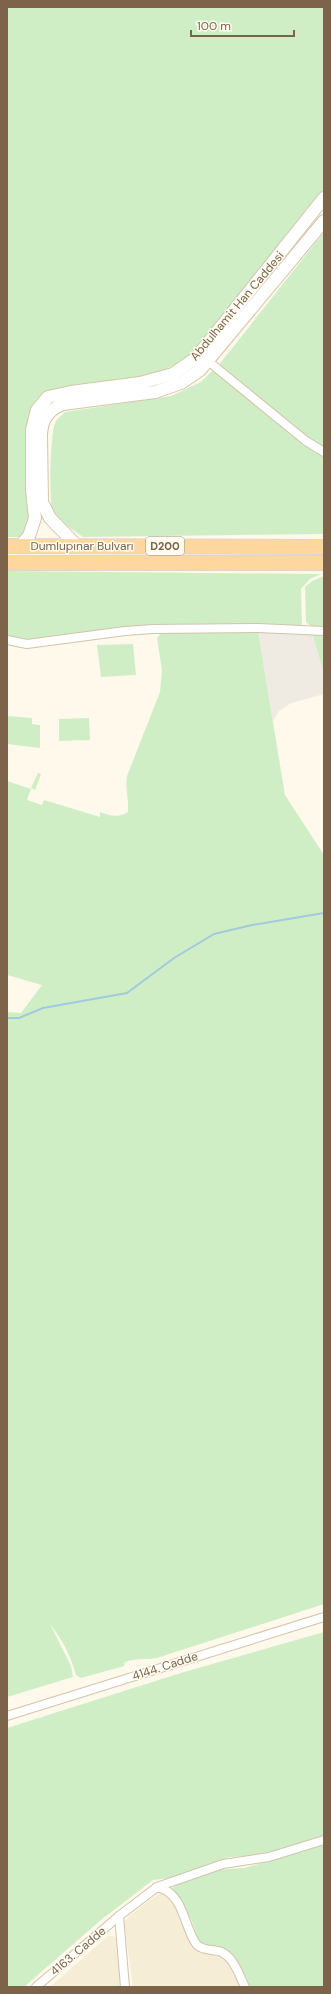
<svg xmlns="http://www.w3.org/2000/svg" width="331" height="1994" font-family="'DM Sans',sans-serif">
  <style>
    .residential { fill: #f6edd7 }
    .industrial { fill: #efeae2 }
    .green { fill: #d0eec6 }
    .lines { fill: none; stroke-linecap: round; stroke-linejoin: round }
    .stream { stroke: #a1cadd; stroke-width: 2 }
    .minor-casing { stroke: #d2c3ad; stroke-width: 10 }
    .secondary-casing { stroke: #d6c4ab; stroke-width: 14 }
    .trunk-casing { stroke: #ddd6d0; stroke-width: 16 }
    .minor { stroke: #fff; stroke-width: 8 }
    .secondary { stroke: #fff; stroke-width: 12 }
    .trunk { stroke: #fed79e; stroke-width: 14 }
    .labels { text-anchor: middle; stroke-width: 3; stroke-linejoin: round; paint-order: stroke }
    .shield { fill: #fffcf2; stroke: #a3917c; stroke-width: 1 }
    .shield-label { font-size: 11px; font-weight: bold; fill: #7c634a }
    .street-label { font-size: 12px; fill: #7c634a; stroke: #fffcf2 }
  </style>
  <rect width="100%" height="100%" fill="#fef9ea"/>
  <g class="residential">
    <path d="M159 1893 170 1898 175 1904 196 1949 205 1953 222 1956 229 1964 241 1987H133L124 1922 128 1917Z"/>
    <path d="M108 1936H113L118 1939 120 1987H50Z"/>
  </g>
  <path class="industrial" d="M258 631 312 633 324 674V694L291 703 279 711 273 721Z"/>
  <g class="green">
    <path d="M7 7H324V190L189 358 151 376 60 388 41 399 33 520 21 537H7Z"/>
    <path d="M324 232V534L83 537C72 529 57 521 52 507 49 497 50 430 56 421 58 418 62 415 65 412L171 396 201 382 222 361Z"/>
    <path d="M7 571 321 574 310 579 301 589 302 624 299 626 175 628 31 641 13 637 7 634Z"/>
    <path d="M324 576V628H312L306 622 305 587 312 581Z"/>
    <path d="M258 631 285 795 324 855V1604L157 1658C147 1660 135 1658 125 1662L124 1666 81 1678 76 1675C71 1656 62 1639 50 1624L71 1666 73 1677 7 1697V1012L21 1013 42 985 7 975V781L31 789 27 800 42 805 44 800 100 817V812C110 816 118 818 128 812 129 799 125 788 127 776L160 692 162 670 157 638 161 633Z"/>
    <path d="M312 633H324V674Z"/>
    <path d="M133 644 136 675 101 677 97 645Z"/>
    <path d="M7 716 32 718V724L40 725V748L7 744Z"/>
    <path d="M89 718 90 740 59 741V719Z"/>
    <path d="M38 773 41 774 35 790 31 788Z"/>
    <path d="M324 1632V1836L258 1855 230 1857 170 1878 153 1880 101 1920 24 1987H7V1728L184 1672Z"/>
    <path d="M324 1845V1987H249L236 1960 206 1947 199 1941 191 1919 177 1895 170 1890 177 1884 217 1870 244 1868Z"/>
  </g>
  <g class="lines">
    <path class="stream" d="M7 1018H19L43 1008 127 993 174 958 214 934 252 925 324 913"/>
    <g class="minor-casing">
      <g id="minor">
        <path d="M208 361 306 441 324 452"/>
        <path d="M7 640 27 644 125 631 153 629 258 628 324 631"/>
        <path d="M7 1716 324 1617"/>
        <path d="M157 1887C185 1893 183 1927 197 1945 204 1951 210 1949 218 1951 233 1954 239 1975 245 1987"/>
        <path d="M119 1916 125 1987"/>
        <path d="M36 1987 119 1916 157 1887 223 1864 269 1857 324 1840"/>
      </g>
    </g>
    <g class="secondary-casing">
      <g id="secondary">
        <path d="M20 546 29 536 35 518 32 490V430L37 410 48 397 71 392 140 383 173 374 196 358 324 198"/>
        <path d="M77 546 50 518 42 502 41 434C42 419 48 410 63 404L155 392 181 383 200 370 324 221"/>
      </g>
    </g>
    <g class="trunk-casing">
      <g id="trunk">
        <path d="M7 546 324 547"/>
        <path d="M7 563H324"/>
      </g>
    </g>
    <use href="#minor" class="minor"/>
    <use href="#secondary" class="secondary"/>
    <use href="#trunk" class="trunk"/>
  </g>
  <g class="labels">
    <rect class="shield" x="146" y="537" width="38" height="18" rx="3"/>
    <g class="shield-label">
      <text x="165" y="550">D200</text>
    </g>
    <g class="street-label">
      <text transform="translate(237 306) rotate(-50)" y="4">Abdulhamit Han Caddesi</text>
      <text x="82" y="550">Dumlupınar Bulvarı</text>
      <text transform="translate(165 1666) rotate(-18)" y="4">4144. Cadde</text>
      <text transform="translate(78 1951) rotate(-40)" y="4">4163. Cadde</text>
    </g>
  </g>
  <rect width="331" height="1994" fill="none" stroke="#7c634a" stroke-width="16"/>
  <path d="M191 30v6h103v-6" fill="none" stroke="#7c634a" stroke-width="2"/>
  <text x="197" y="30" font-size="12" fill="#7c634a" stroke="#fffcf2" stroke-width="3" paint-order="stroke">100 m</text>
</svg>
